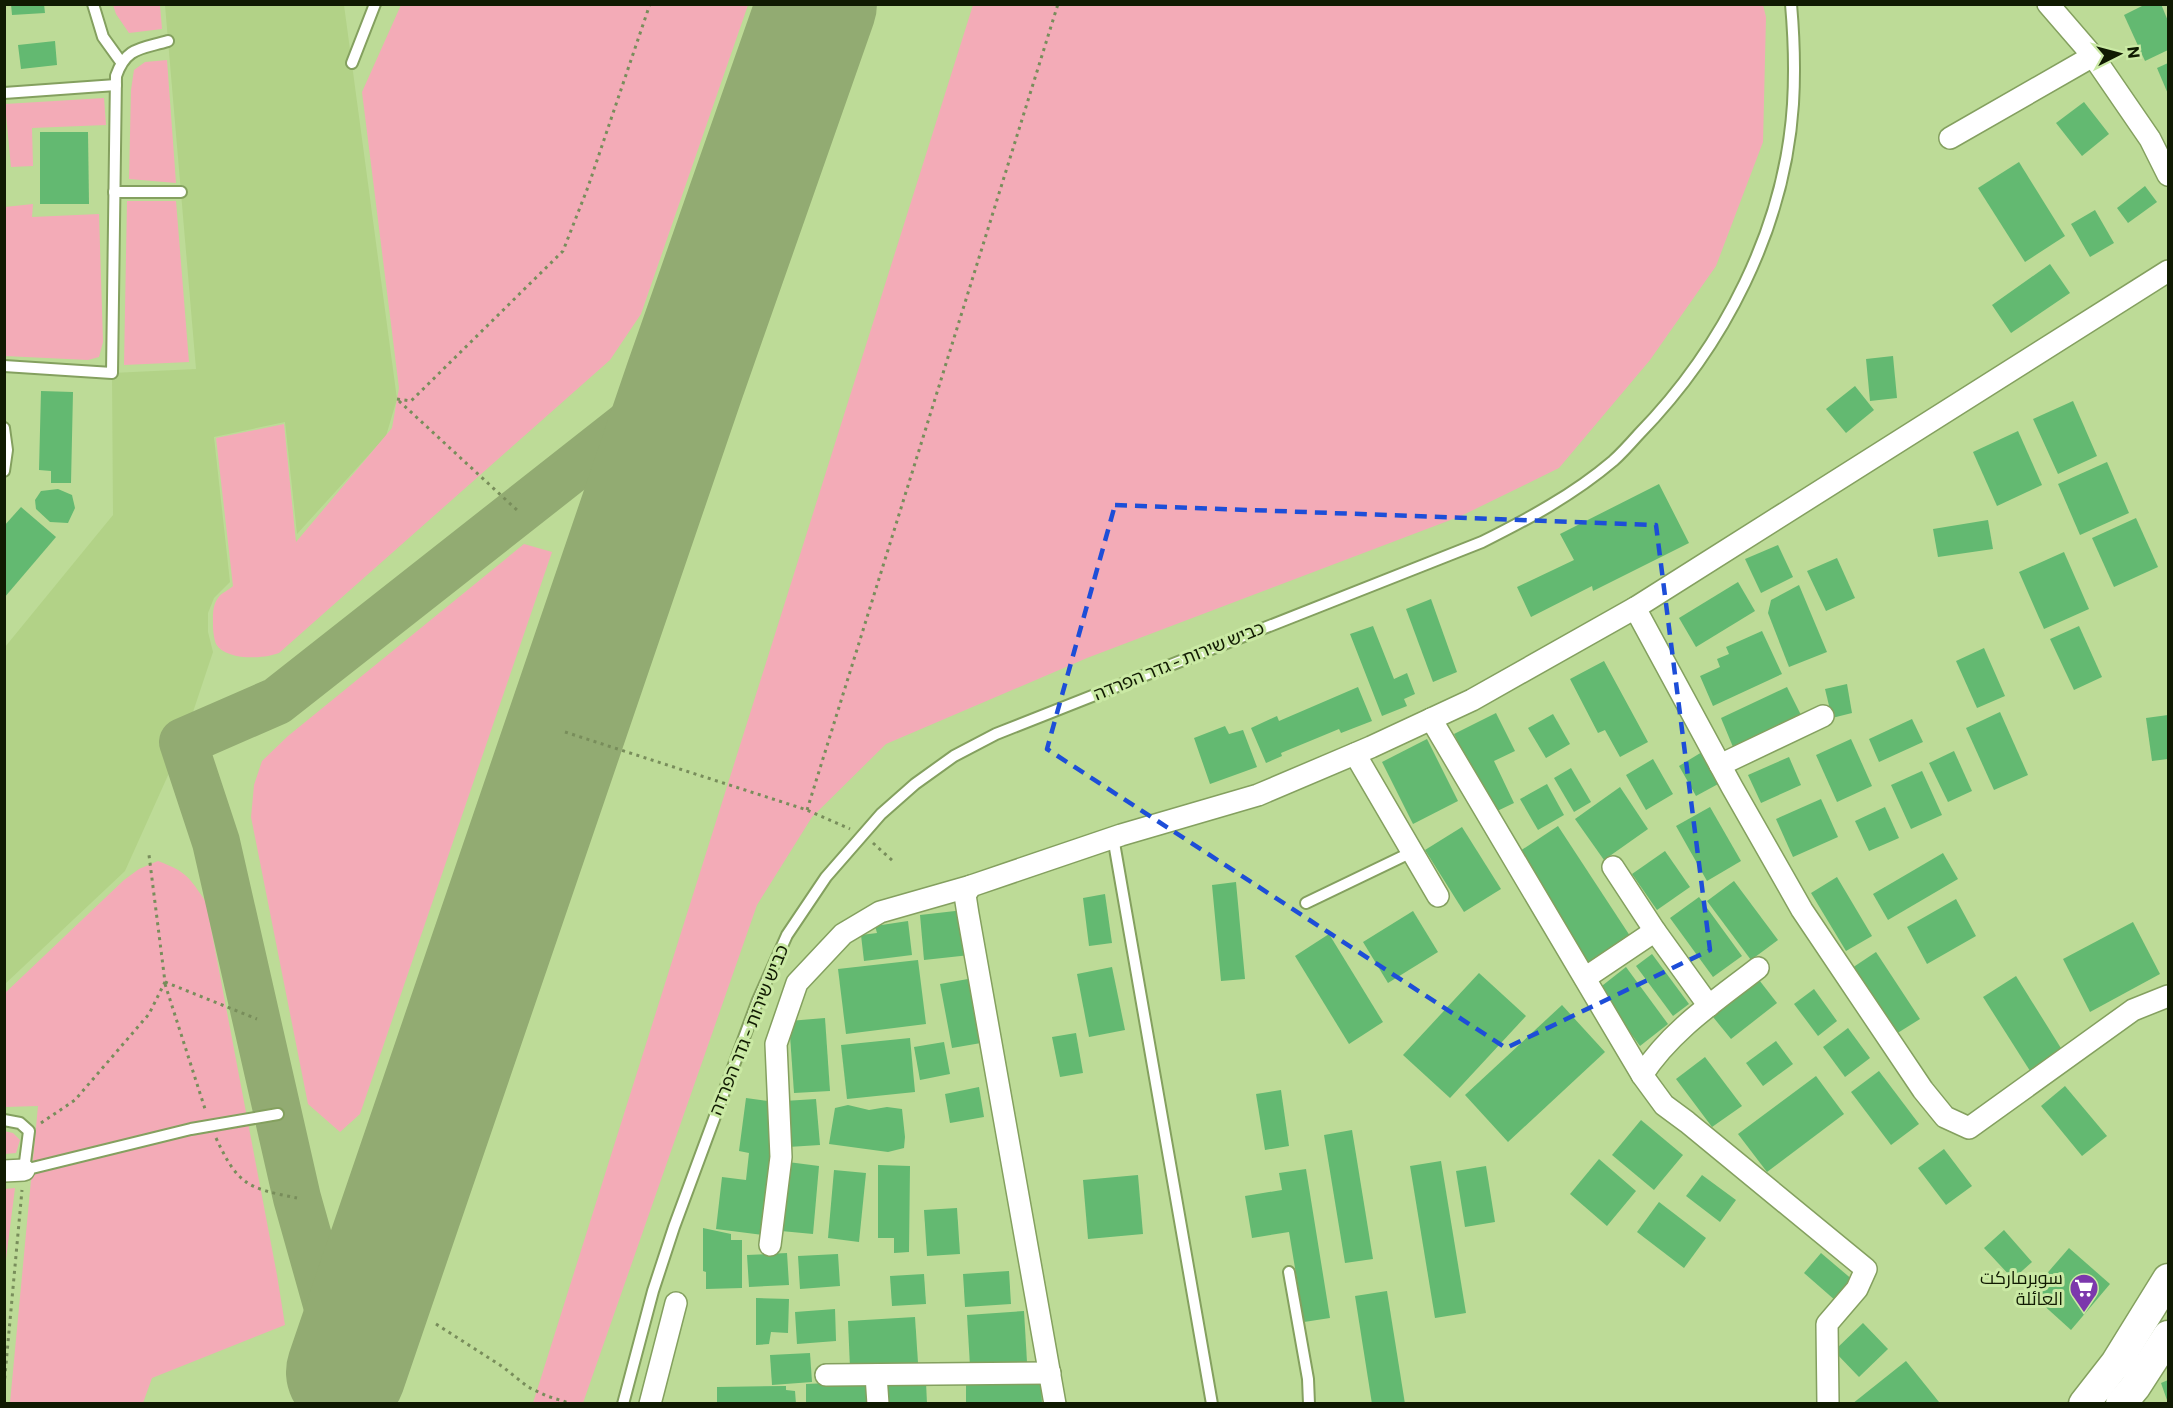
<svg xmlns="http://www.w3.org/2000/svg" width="2173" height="1408" font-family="Commissioner,Cairo,'Noto Sans Hebrew',sans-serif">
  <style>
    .built { fill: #b2d287 }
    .green { fill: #f3abb7 }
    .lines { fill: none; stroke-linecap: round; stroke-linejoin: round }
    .taxiway { stroke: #92ab72; stroke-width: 48 }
    .runway { stroke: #92ab72; stroke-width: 120 }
    .building { fill: #63b971 }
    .service-casing { stroke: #84a05f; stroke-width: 14 }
    .minor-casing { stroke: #84a05f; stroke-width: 24 }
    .secondary-casing { stroke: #84a05f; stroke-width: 33 }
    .path { stroke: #788d5b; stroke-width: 3; stroke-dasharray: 3 4.5; stroke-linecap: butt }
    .service { stroke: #fff; stroke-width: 10 }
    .minor { stroke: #fff; stroke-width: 21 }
    .secondary { stroke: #fff; stroke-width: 30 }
    .marked { fill: none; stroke: #1d4ed8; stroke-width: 4.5; stroke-dasharray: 12 8; stroke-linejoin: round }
    .labels { text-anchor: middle; stroke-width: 6; stroke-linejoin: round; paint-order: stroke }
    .street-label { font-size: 18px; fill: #101a02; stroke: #cae9a4 }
    .poi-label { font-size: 18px; fill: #101a02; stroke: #cae9a4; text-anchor: end }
  </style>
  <rect width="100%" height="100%" fill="#bddb97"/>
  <path class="built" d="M165 5H344L397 399 386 436 297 534 285 422 214 437 230 582 214 598 208 613V632L213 652 183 742 125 871 5 984V647L113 515 112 373 196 369Z"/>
  <g class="green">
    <path d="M113 5H160L162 29 129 33 116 14Z"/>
    <path d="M401 5H748L641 314 610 360 279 653C264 659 226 661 216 644 214 639 213 631 213 626 213 616 212 606 218 598 221 593 229 590 233 586L216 438 284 424 296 542 392 428 399 388 362 92Z"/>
    <path d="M973 5H1763L1766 17 1763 142 1716 266 1650 360 1559 468 1461 516 1087 658 886 744 812 817 757 905 583 1403H533Z"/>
    <path d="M167 60 176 183 129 179 131 90 134 70 145 62Z"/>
    <path d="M104 98 106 125 32 128 33 166 11 167 5 104Z"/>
    <path d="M127 201H176L189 362 124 365Z"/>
    <path d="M33 204 32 217 99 214 103 342 99 357 88 360 5 356V207Z"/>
    <path d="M524 544 552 552 360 1114 340 1132 308 1104 251 817 254 785 262 761 288 736Z"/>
    <path d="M158 861C187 872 189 877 206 902L277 1275 285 1325 152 1378 143 1403H10L38 1106 5 1107V993L124 880 139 869Z"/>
    <path d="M4 1131 13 1133 20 1140 16 1153 5 1154Z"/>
    <path d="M15 1188 5 1267V1189Z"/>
  </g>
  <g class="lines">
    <path class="taxiway" d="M346 1372 297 1198 216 842 183 742 277 701 685 380"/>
    <path class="runway" d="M346 1372 685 380 817 4"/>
  </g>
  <g class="building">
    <path d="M11 4H44L45 13 12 15Z"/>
    <path d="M2146 4H2161L2168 21V50L2145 61 2124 15Z"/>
    <path d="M55 41 57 65 21 69 18 45Z"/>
    <path d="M2168 63V94L2157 68Z"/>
    <path d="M2084 102 2109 134 2082 156 2056 123Z"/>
    <path d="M40 132H88L89 204H40Z"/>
    <path d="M2019 162 2065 236 2025 262 1978 188Z"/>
    <path d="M2145 186 2157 202 2128 223 2117 208Z"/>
    <path d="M2095 210 2114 243 2090 257 2071 224Z"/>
    <path d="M2050 264 2070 293 2011 333 1992 305Z"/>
    <path d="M1893 356 1897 398 1870 401 1866 359Z"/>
    <path d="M1855 386 1874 410 1846 433 1826 409Z"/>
    <path d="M41 391 73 392 71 483H51V471L39 470Z"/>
    <path d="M2073 401 2097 456 2058 474 2033 419Z"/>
    <path d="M2018 431 2042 485 1997 506 1973 452Z"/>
    <path d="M2107 462 2129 513 2080 535 2058 484Z"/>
    <path d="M1659 484 1689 543 1593 591 1592 586 1531 617 1517 587 1574 560 1560 534Z"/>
    <path d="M58 489 72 495 75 508 68 523 50 522 36 509 35 500 41 491Z"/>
    <path d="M21 507 56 537 4 598V526Z"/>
    <path d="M2136 518 2158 567 2114 587 2092 538Z"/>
    <path d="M1988 520 1993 549 1938 557 1933 529Z"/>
    <path d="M1778 545 1793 577 1761 593 1745 559Z"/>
    <path d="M2064 552 2089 609 2044 629 2019 572Z"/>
    <path d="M1837 558 1855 598 1826 611 1807 571Z"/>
    <path d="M1738 582 1755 611 1696 647 1679 618Z"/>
    <path d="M1799 585 1827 652 1789 667 1768 613 1771 600Z"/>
    <path d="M1431 599 1457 672 1433 682 1406 609Z"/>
    <path d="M1373 626 1394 679 1407 673 1415 694 1404 699 1407 706 1382 716 1350 634Z"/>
    <path d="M2079 626 2102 677 2074 690 2050 639Z"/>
    <path d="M1762 631 1782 674 1713 706 1700 676 1720 667 1717 659 1729 654 1726 647Z"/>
    <path d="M1984 648 2005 696 1977 708 1956 661Z"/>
    <path d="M1604 661 1648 742 1620 757 1605 730 1598 733 1570 679Z"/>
    <path d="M1847 684 1852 713 1832 718 1825 689Z"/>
    <path d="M1358 687 1372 721 1341 733 1339 729 1281 753 1282 756 1266 763 1251 728 1277 716 1279 721Z"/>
    <path d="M1787 687 1803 719 1733 747 1721 718Z"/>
    <path d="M2000 712 2028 775 1994 790 1966 728Z"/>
    <path d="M1496 713 1515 751 1494 761 1514 803 1493 813 1454 734Z"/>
    <path d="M1553 714 1570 744 1546 758 1528 728Z"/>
    <path d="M2168 715V759L2152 761 2146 718Z"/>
    <path d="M1912 719 1923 742 1879 762 1869 739Z"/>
    <path d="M1225 726 1229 734 1243 730 1257 767 1210 784 1194 738Z"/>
    <path d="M1427 739 1458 801 1413 824 1382 762Z"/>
    <path d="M1851 739 1872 786 1837 802 1816 755Z"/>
    <path d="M1954 751 1972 791 1948 802 1929 763Z"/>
    <path d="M1702 752 1720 783 1696 796 1679 766Z"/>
    <path d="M1789 757 1801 785 1761 803 1748 775Z"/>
    <path d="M1653 759 1673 794 1646 810 1626 775Z"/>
    <path d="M1571 768 1591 802 1574 812 1554 778Z"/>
    <path d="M1922 771 1942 815 1911 829 1891 785Z"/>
    <path d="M1547 784 1564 815 1538 830 1520 799Z"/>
    <path d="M1620 787 1648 829 1604 860 1575 819Z"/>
    <path d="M1821 799 1838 837 1793 857 1776 819Z"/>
    <path d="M1710 807 1741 861 1707 881 1676 826Z"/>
    <path d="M1885 807 1899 838 1869 851 1855 821Z"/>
    <path d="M1558 826 1632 939 1591 966 1517 853Z"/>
    <path d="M1462 827 1501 889 1464 912 1425 850Z"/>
    <path d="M1665 851 1690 887 1657 910 1632 874Z"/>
    <path d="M1943 853 1958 879 1888 920 1873 894Z"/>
    <path d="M1837 877 1872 936 1846 951 1811 893Z"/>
    <path d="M1734 881 1778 940 1751 960 1707 901Z"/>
    <path d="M1236 882 1245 979 1221 981 1212 885Z"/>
    <path d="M1105 894 1112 943 1089 946 1083 898Z"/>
    <path d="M1699 897 1742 956 1713 977 1670 918Z"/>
    <path d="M1956 899 1976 936 1927 964 1907 927Z"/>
    <path d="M964 910 970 955 924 960 920 915Z"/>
    <path d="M1413 911 1438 952 1388 983 1363 942Z"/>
    <path d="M908 921 912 955 864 961 861 935 877 933 875 926Z"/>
    <path d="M2133 922 2160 974 2090 1012 2063 959Z"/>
    <path d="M1329 934 1383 1022 1349 1044 1295 956Z"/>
    <path d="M1876 952 1920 1019 1896 1034 1852 968Z"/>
    <path d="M1652 954 1689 1004 1673 1016 1636 966Z"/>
    <path d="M918 960 926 1024 846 1034 838 969Z"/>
    <path d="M1112 967 1125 1030 1089 1037 1077 974Z"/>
    <path d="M1626 967 1668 1024 1640 1046 1598 989Z"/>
    <path d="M1479 973 1526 1016 1450 1098 1403 1055Z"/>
    <path d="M1756 976 1777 1003 1731 1039 1709 1012Z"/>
    <path d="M2016 976 2064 1053 2032 1074 1983 997Z"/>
    <path d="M968 979 981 1043 952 1048 940 984Z"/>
    <path d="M1814 989 1837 1021 1818 1036 1794 1004Z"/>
    <path d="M1562 1005 1605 1052 1508 1142 1465 1095Z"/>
    <path d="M825 1018 830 1091 794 1093 789 1021Z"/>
    <path d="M1848 1028 1870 1058 1845 1077 1823 1047Z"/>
    <path d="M1076 1033 1083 1073 1060 1077 1052 1037Z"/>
    <path d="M910 1038 915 1092 847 1099 841 1045Z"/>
    <path d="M1776 1041 1793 1064 1763 1086 1746 1063Z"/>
    <path d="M944 1042 950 1074 920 1080 914 1047Z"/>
    <path d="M1705 1057 1742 1106 1712 1127 1676 1079Z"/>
    <path d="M1879 1071 1919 1124 1891 1145 1851 1092Z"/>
    <path d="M1816 1076 1844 1114 1767 1172 1738 1134Z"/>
    <path d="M2065 1086 2107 1136 2082 1156 2041 1106Z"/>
    <path d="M979 1087 984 1117 950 1123 945 1094Z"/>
    <path d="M1281 1090 1289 1146 1265 1150 1256 1094Z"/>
    <path d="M746 1098 776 1102 763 1235 716 1229 722 1177 746 1180 749 1153 739 1151Z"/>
    <path d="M816 1099 820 1145 788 1147 784 1101Z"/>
    <path d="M848 1105 869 1110 887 1107 902 1109 905 1137 904 1148 888 1152 829 1144 835 1108Z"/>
    <path d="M1641 1120 1683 1155 1654 1190 1612 1155Z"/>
    <path d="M1352 1130 1373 1259 1345 1263 1324 1135Z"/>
    <path d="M1944 1149 1972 1186 1946 1205 1918 1168Z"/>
    <path d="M1599 1159 1636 1191 1607 1226 1570 1194Z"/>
    <path d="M1441 1161 1466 1313 1435 1318 1410 1166Z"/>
    <path d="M788 1162 819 1166 813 1234 781 1231Z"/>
    <path d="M878 1165 910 1166 909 1252 894 1253V1238H878Z"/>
    <path d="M1486 1166 1495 1222 1465 1227 1456 1171Z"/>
    <path d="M1306 1169 1330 1318 1304 1322 1289 1232 1252 1238 1245 1196 1282 1190 1279 1173Z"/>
    <path d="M834 1170 866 1173 859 1242 828 1238Z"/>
    <path d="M1138 1175 1143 1234 1088 1239 1083 1180Z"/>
    <path d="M1702 1175 1736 1200 1720 1222 1686 1196Z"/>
    <path d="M1659 1202 1706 1238 1684 1268 1637 1232Z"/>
    <path d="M957 1208 960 1254 927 1256 924 1210Z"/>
    <path d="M703 1228 731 1234V1240H742V1288L706 1289V1272L703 1271Z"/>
    <path d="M2004 1230 2032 1262 2013 1279 1984 1248Z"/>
    <path d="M2069 1248 2110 1284 2071 1330 2030 1293Z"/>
    <path d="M787 1253 789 1285 749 1287 747 1255Z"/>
    <path d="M1821 1253 1854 1281 1836 1301 1804 1273Z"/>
    <path d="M838 1254 840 1286 800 1289 798 1256Z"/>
    <path d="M1009 1271 1011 1304 965 1307 963 1274Z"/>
    <path d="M924 1274 926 1304 892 1306 890 1276Z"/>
    <path d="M1387 1291 1405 1404H1372L1355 1296Z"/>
    <path d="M756 1298 789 1299 788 1333 771 1332 769 1344 756 1345Z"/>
    <path d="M835 1309 836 1341 797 1344 795 1312Z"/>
    <path d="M1024 1311 1027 1362 970 1366 967 1315Z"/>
    <path d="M915 1317 918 1363 850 1368 848 1321Z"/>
    <path d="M1863 1323 1888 1349 1859 1377 1834 1351Z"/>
    <path d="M810 1353 812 1382 772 1385 770 1355Z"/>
    <path d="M1906 1361 1939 1402 1852 1404Z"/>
    <path d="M1041 1378 1042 1404H966V1379Z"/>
    <path d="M2168 1380V1403L2161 1383Z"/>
    <path d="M871 1381 872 1404H806V1384Z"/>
    <path d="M926 1382 927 1404H887L886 1384Z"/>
    <path d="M786 1386V1390L795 1391 796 1404H717V1387Z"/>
  </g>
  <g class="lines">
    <g class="service-casing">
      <g id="service">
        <path d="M93 4 103 37 121 62"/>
        <path d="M352 63 375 4"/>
        <path d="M4 93 116 85"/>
        <path d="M114 192H181"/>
        <path d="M4 366 112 373 116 76C126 47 141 49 168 41"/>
        <path d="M4 428 7 450 4 471"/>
        <path d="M1113 837 1212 1404"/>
        <path d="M1306 903 1412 852"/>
        <path d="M4 1120 20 1123 29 1131 24 1170 191 1129 278 1114"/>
        <path d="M1289 1272 1308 1379 1309 1404"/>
        <path d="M623 1404 653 1291 674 1227 758 1000 787 935 826 877 881 814 915 784 954 756 996 734 1482 542C1528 519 1573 495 1613 461 1622 453 1630 444 1638 435 1724 347 1785 228 1793 104 1795 71 1794 38 1791 4"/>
      </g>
    </g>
    <g class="minor-casing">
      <g id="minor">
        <path d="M2048 4 2093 56 2150 139 2168 175"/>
        <path d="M1950 138 2093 56"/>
        <path d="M1635 608 1732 787 1802 910 1923 1090 1945 1117 1969 1128 2133 1010 2168 996"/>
        <path d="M1431 719 1642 1075 1664 1105 1687 1122 1866 1269 1857 1289 1827 1324 1828 1404"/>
        <path d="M1355 754 1438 896"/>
        <path d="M1720 765 1823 716"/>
        <path d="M1613 867 1655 931 1709 1006"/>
        <path d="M1585 978 1655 931"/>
        <path d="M1642 1075C1671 1030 1717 1000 1758 968"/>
        <path d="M4 1171 24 1170"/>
        <path d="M770 1245 781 1157 776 1044 797 983 843 934 880 912 971 886"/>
        <path d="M826 1375 1050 1373"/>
        <path d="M876 1375 878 1404"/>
        <path d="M650 1404 676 1303"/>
        <path d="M1055 1404 968 914 965 895 971 886 1121 835 1258 795 1371 747 1472 700 1635 608 2168 271"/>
      </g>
    </g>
    <g class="secondary-casing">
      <g id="secondary">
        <path d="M2084 1404 2116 1363 2168 1279"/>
        <path d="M2121 1404 2135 1387 2168 1336"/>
      </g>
    </g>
    <g class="path">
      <path d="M397 399 411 401 563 251 588 187 650 4"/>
      <path d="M399 401 518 511"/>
      <path d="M565 732 807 810 850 829"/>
      <path d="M807 810 1058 4"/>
      <path d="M873 843 893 861"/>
      <path d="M165 982 257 1019"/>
      <path d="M165 984 206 1112"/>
      <path d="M41 1123 75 1100 149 1014 165 982 149 855"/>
      <path d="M216 1138C238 1185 247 1188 297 1198"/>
      <path d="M436 1324 503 1367 528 1387 547 1396 572 1404"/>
      <path d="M4 1386 22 1190"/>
    </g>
    <use href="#service" class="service"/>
    <use href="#minor" class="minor"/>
    <use href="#secondary" class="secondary"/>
  </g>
  <path class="marked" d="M1115 505 1656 525 1710 950 1506 1048 1047 749Z"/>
  <defs>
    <g id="supermarket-pin" transform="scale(1.5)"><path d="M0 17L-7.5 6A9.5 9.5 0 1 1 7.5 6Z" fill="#7c38ac" stroke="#cae9a4"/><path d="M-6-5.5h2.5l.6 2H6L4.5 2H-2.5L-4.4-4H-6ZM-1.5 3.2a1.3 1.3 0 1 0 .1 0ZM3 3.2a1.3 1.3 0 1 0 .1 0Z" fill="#fff"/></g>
  </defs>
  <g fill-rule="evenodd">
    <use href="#supermarket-pin" x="2084" y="1288"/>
  </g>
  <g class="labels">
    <g class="street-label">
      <text transform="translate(1179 661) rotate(-22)" y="6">כביש שירות - גדר הפרדה</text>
      <text transform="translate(749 1030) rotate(-68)" y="6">כביש שירות - גדר הפרדה</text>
    </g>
    <g class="poi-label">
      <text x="2063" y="1284">سوبرماركت<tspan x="2063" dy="21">العائلة</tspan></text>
    </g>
  </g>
  <rect width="2173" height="1408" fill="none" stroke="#101a02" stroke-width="12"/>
  <g transform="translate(2119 54) rotate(84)" stroke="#cae9a4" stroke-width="4.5" paint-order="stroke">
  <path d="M0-4.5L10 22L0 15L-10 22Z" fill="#101a02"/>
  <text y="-9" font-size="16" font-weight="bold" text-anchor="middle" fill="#101a02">N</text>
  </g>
</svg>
